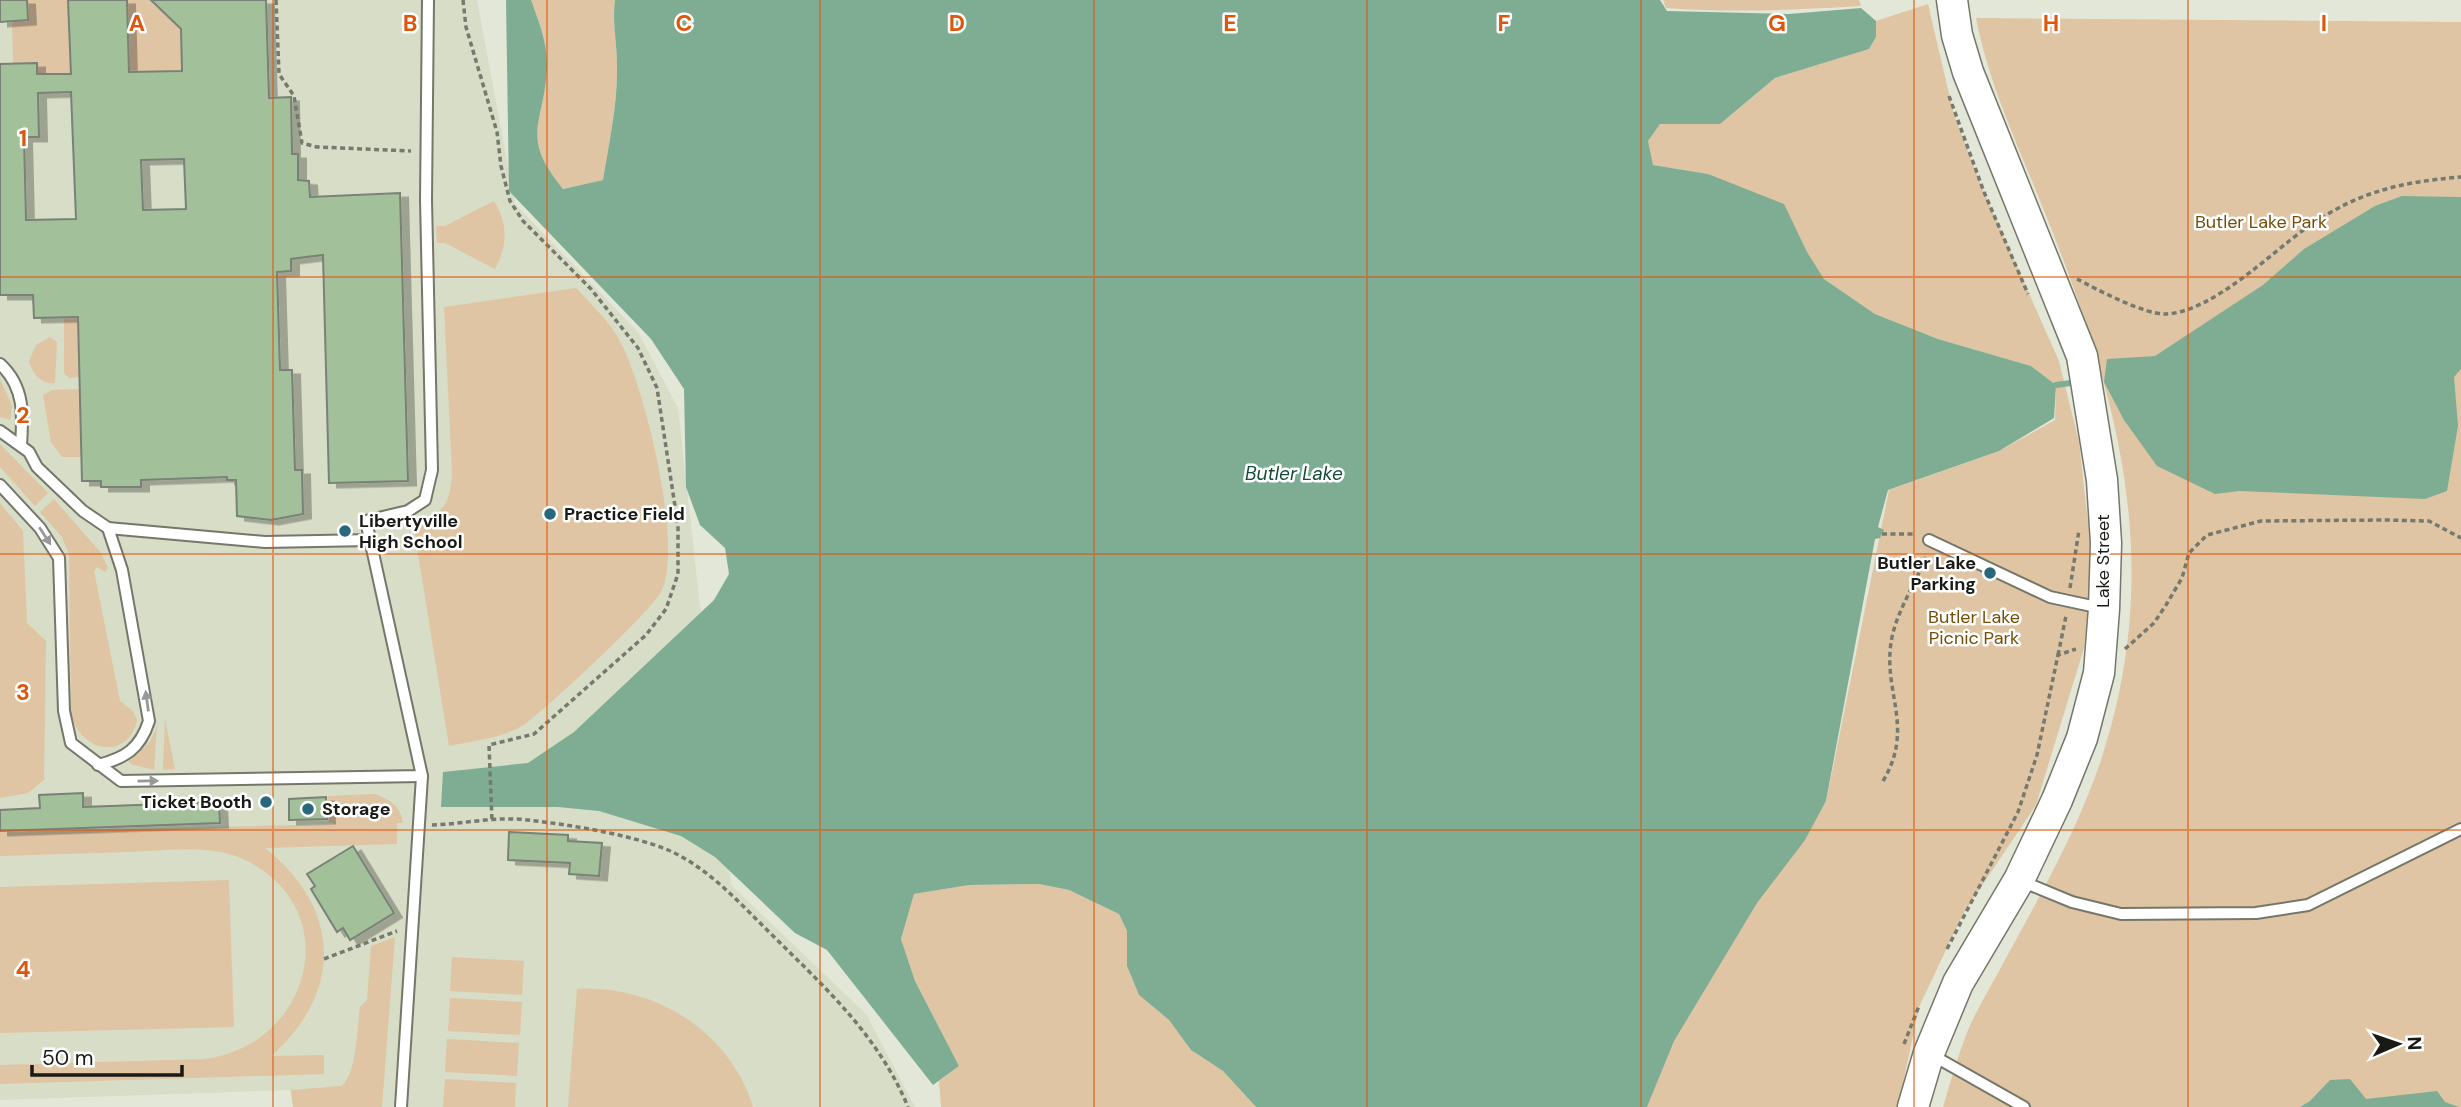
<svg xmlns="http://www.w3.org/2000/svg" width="2461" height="1107" font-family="'DM Sans',sans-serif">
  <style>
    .built { fill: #d7ddc6 }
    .green { fill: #dfc5a3 }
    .water { fill: #7ead94 }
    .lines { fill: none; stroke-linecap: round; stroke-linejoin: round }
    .stream { stroke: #7ead94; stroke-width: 6 }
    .building { fill: #a2c19a; stroke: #788276; stroke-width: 2; fill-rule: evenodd; filter: url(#shadow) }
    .lane-casing { stroke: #747769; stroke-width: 14 }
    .secondary-casing { stroke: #747769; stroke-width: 33 }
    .path { stroke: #76796e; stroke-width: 3.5; stroke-dasharray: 5 3.5; stroke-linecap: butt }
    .lane { stroke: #fff; stroke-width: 10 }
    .secondary { stroke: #fff; stroke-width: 30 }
    .oneway { fill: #989896 }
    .grid { fill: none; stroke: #de560c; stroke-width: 2; stroke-opacity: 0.55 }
    .poi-dot { fill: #29677d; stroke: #fff; stroke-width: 2.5 }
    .labels { text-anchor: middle; stroke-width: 5; stroke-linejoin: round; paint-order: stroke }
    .park-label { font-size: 18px; fill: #744e07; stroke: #fff }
    .poi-label { font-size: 18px; font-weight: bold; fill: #191a15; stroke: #fff; text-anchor: start }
    .street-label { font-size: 18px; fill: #191a15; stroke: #fff }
    .water-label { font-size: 19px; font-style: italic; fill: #124d34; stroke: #fff }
    .grid-label { font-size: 23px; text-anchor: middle; font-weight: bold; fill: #de560c; stroke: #fff; stroke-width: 5; stroke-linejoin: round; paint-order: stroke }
  </style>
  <defs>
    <filter id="shadow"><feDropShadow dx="8" dy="4.5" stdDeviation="0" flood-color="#0004"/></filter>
  </defs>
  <rect width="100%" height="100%" fill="#e3e7d7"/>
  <path class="built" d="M0 0H477L515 204 638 332 678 408 731 885 866 1014 915 1107H293L290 1090 0 1100Z"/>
  <g class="green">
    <path d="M27 0H68L71 74H37L36 63 13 64 12 21 28 20Z"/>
    <path d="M127 0H151L181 24 182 71 129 72Z"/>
    <path d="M531 0H615C612 23 617 43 617 65 618 103 609 142 603 180L562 189C518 129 543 130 547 68 548 44 539 22 531 0Z"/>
    <path d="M1663 0H1859L1861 6C1796 10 1732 13 1666 8Z"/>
    <path d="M1928 4 1954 115 1984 192 2059 361 2079 442 2093 568 2084 648 2036 805 1963 914 1919 1007 1898 1107H1647L1673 1041 1756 903 1826 802 1889 490 1999 451 2055 420 2056 385 2031 366 1938 339 1875 314 1824 279 1807 253 1708 174 1653 165 1647 141 1660 124H1720L1775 78 1869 49 1876 37V21Z"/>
    <path d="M1976 18 2461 22V1107H1943C1950 1083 1957 1059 1966 1035 1976 1009 1993 984 2006 958 2041 894 2078 829 2101 760 2166 562 2118 394 2043 208 2018 145 1989 85 1976 18Z"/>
    <path d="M494 201C508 224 508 245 495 269L445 243H437L436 226H445Z"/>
    <path d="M576 288C593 306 611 323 622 345 645 391 683 543 662 590 653 610 547 708 525 724 504 738 473 741 449 746L414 529C442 510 450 509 452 473L444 307Z"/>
    <path d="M78 307 79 377 69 378 64 373V317H70Z"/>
    <path d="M50 337 57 342 55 383C41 385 32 373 29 361L36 345Z"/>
    <path d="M0 379 12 406 10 420 0 417Z"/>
    <path d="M80 389 82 457H62L51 442 43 395 52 390Z"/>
    <path d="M0 444 48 493 35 506 0 467Z"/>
    <path d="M54 499 101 553 108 568 105 572 97 567 94 571 120 701 133 711 137 720C129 759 83 755 71 715L69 554 62 537 40 512Z"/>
    <path d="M0 503 23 531 27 623 46 641 44 780 28 793 0 798Z"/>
    <path d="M165 719 175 769 163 770Z"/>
    <path d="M157 726 154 770 131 764 129 761 150 742Z"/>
    <path d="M375 794C390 800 401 806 403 823H397V844L265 848C341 908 344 992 271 1056L324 1055V1074L0 1084V1065L204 1059C313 1045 346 908 245 860 210 843 166 851 128 852 86 853 43 855 0 856V832L335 824 329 822 328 796Z"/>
    <path d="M229 880 234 1027 0 1033V887Z"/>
    <path d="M1039 884 1069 890 1119 914 1127 931V966L1139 995 1169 1020 1191 1050 1223 1071 1256 1107H941L939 1081 959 1066 915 981 901 939 914 894 969 885Z"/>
    <path d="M395 937 382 1107H293L291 1090 341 1086C357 1076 357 1026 360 1007L367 1000 371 946Z"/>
    <path d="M452 957 524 961 522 995 450 991Z"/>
    <path d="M577 989C655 984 730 1032 753 1107H568Z"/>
    <path d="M450 998 522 1002 520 1035 448 1031Z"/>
    <path d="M447 1039 519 1043 517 1076 445 1072Z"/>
    <path d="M445 1079 516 1083 515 1107H443Z"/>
  </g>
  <g class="water">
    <path d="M506 0H531C539 22 548 44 547 68 544 126 519 135 563 189L603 180C609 142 618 103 617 65 617 42 612 23 615 0H1660L1667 11 1789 14 1861 8 1876 21V37L1869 49 1775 78 1720 124H1660L1648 141 1653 165 1708 174 1784 204 1807 252 1824 279 1875 314 1938 339 2031 366 2056 385 2054 418 1999 451 1888 490 1878 527 1884 530 1880 538 1875 539 1826 801 1805 840 1757 903 1674 1041 1647 1107H1256L1223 1071 1191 1050 1169 1020 1139 995 1127 966V931L1119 914 1069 890 1039 884 969 885 914 894 901 939 915 981 959 1066 933 1085 827 950 795 933 715 857 681 836 599 811 558 807H441L443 772 528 763 574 732 714 600 729 574 725 548 700 525 686 487 684 389 651 339 509 191Z"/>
    <path d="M2402 196 2461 197V369L2454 377 2458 426 2447 491 2425 499 2239 491 2215 494 2157 466 2124 420 2104 382 2107 359 2155 356 2263 285 2304 249 2375 206Z"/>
    <path d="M2350 1079 2366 1099 2437 1091 2445 1102 2459 1107H2300L2310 1101 2330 1080Z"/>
  </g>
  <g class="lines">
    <path class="stream" d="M2056 385 2078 382"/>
  </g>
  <g class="building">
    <path d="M0 0H27L28 20 0 22Z"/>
    <path d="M68 0H127L129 72 182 71 181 29 151 0H266L269 98 291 97 292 154H298V180L309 181 310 197 400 193 408 481 329 483 323 255 291 259V271L277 272 280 370H292L295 470H302L303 514 271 520 237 516 236 480H227V477L141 480V487H101V481H82L78 317 34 318 33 295H0V64L37 63V74H71ZM71 92 76 219 26 220 24 137H39L38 93ZM184 159 186 209 143 210 141 160Z"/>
    <path d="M83 793V807L219 802 220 823 0 831V810L40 808 39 795Z"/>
    <path d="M326 797 327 819 289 820V799Z"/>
    <path d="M509 832 568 835V841L602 843 599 876 569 874 570 863 508 860Z"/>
    <path d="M353 846 394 913 350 940 343 928 337 932 311 889 315 886 307 874Z"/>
  </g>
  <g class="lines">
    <g class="lane-casing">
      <g id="lane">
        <path d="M0 364C25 387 23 415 21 446"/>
        <path d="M0 431 29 452 37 467 83 511 108 528 122 570 149 721C140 749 125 758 98 765"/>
        <path d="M0 485 40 528 59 558 64 711 71 743 121 781 422 776 366 521 408 511 425 500 432 470 426 200 428 0"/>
        <path d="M108 528 265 542 371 540"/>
        <path d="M1929 540 2050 597 2101 608"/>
        <path d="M2021 881 2072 902 2121 914 2256 913 2308 905 2461 829"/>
        <path d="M1932 1055 2024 1107"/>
        <path d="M401 1107 422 776"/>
      </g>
    </g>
    <g class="secondary-casing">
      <path id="secondary" d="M1913 1107 1929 1053 1958 983 2019 880 2057 800 2082 738 2099 673 2104 609 2106 543 2102 480 2082 356 1968 72 1957 35 1952 0"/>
    </g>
    <g class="path">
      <path d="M276 0 279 74 294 96 302 143 317 147 411 151"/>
      <path d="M463 0 466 27 497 132 501 166 510 201 523 221 591 289 638 348 657 388 678 526V574L666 609 646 635 534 734 489 745 492 821"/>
      <path d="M1949 96 1984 192 2028 294"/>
      <path d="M2077 279C2096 289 2145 315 2166 314 2212 312 2270 254 2306 228 2357 192 2400 182 2461 177"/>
      <path d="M1882 534H1915"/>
      <path d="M2070 588 2079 530"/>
      <path d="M2125 649 2154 623 2166 605 2182 578 2189 553 2207 535 2261 521 2385 520 2429 521 2461 538"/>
      <path d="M2058 655 2066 616"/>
      <path d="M1883 781C1916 726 1881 691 1892 637 1898 609 1916 583 1926 556"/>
      <path d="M432 825C463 824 496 816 528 820 570 825 629 834 668 850 705 866 735 898 763 926 819 982 877 1032 908 1107"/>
      <path d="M1947 949 2018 812 2037 755 2058 655 2076 649"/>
      <path d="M324 959 397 931"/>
      <path d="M1904 1044 1919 1006"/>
    </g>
    <use href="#lane" class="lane"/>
    <use href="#secondary" class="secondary"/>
  </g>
  <defs><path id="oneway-solid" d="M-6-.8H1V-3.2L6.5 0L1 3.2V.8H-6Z" transform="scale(1.75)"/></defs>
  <g class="oneway">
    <use href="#oneway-solid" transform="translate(45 536) rotate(57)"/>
    <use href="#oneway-solid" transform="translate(147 701) rotate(-98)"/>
    <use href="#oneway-solid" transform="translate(148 781) rotate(-1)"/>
  </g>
  <path class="grid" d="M273 0V1107M547 0V1107M820 0V1107M1094 0V1107M1367 0V1107M1641 0V1107M1914 0V1107M2188 0V1107M0 277H2461M0 554H2461M0 830H2461"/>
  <g class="poi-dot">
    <circle cx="550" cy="514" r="7"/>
    <circle cx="345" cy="531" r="7"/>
    <circle cx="1990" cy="573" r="7"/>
    <circle cx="266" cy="802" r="7"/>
    <circle cx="308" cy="809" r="7"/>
  </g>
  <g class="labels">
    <g class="park-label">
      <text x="2261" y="228">Butler Lake Park</text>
      <text x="1974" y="623">Butler Lake<tspan x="1974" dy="21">Picnic Park</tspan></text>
    </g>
    <g class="poi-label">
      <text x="564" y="520">Practice Field</text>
      <text x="359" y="527">Libertyville<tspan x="359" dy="21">High School</tspan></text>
      <text x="1976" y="569" text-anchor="end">Butler Lake<tspan x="1976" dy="21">Parking</tspan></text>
      <text x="252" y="808" text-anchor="end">Ticket Booth</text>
      <text x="322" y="815">Storage</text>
    </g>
    <g class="street-label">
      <text transform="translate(2103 561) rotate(-90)" y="6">Lake Street</text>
    </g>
    <g class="water-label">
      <text x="1294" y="480">Butler Lake</text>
    </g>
  </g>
  <g class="grid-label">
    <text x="137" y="31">A</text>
    <text x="410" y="31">B</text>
    <text x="684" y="31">C</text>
    <text x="957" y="31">D</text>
    <text x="1230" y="31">E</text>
    <text x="1504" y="31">F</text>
    <text x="1777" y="31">G</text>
    <text x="2051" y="31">H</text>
    <text x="2324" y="31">I</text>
    <text x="23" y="146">1</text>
    <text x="23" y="423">2</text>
    <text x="23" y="700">3</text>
    <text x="23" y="977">4</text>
  </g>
  <g transform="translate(2398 1044) rotate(88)" stroke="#ffffff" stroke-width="5" paint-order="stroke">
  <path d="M0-5L12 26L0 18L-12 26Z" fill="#191a15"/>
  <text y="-10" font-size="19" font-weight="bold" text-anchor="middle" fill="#191a15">N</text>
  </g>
  <path d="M32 1065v10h150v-10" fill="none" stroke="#191a15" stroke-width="3.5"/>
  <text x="42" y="1065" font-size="21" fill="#191a15" stroke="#ffffff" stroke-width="5" paint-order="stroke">50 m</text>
</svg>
